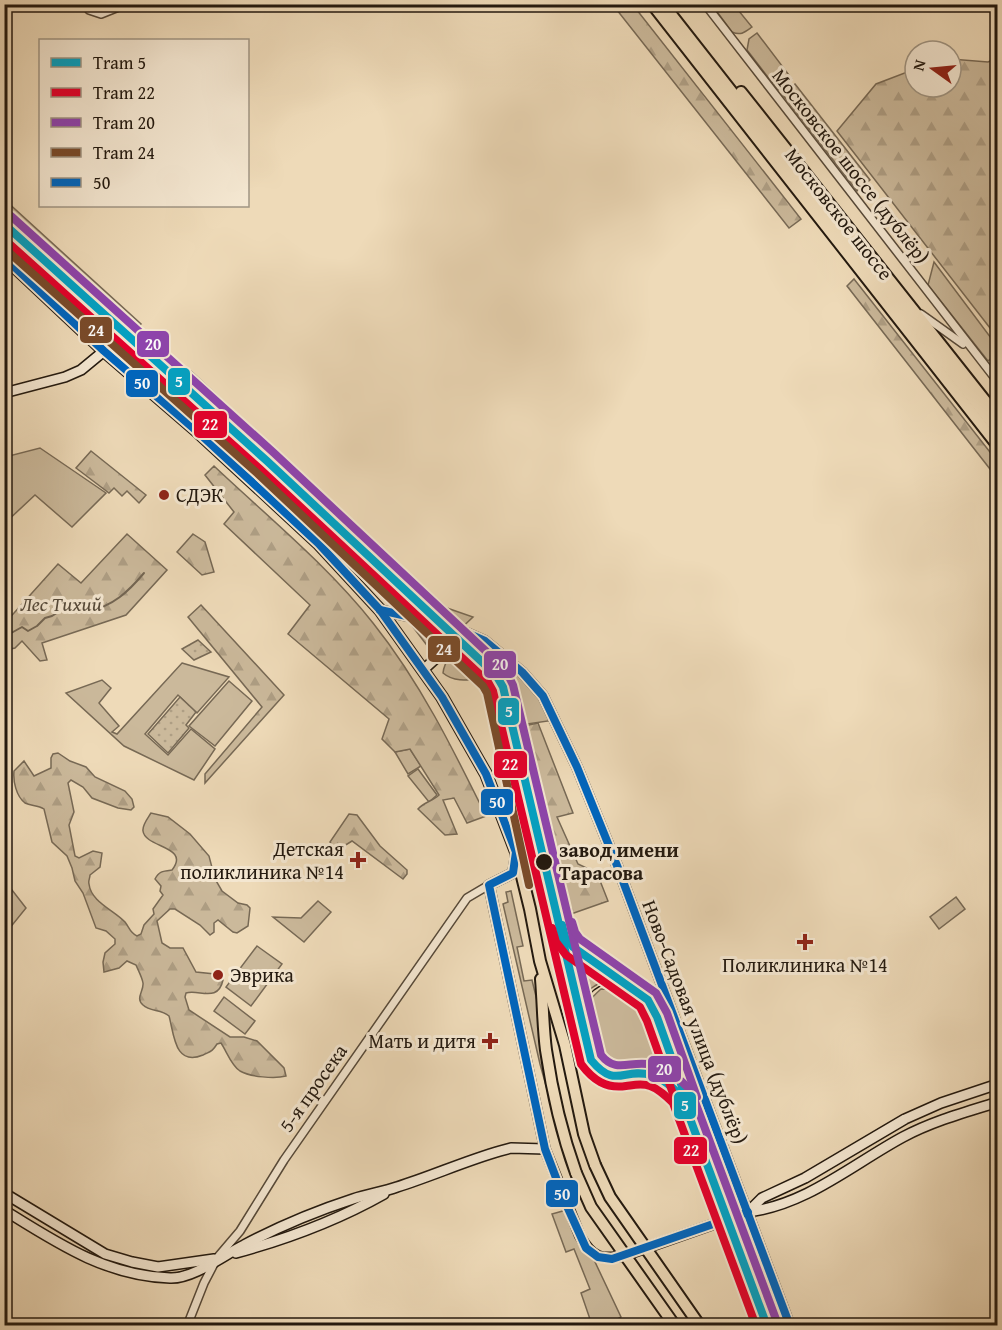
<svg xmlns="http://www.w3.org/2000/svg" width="1002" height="1330" font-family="'Gentium Book Plus',serif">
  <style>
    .grass { fill: #cbb99b; stroke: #776955; stroke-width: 1.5 }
    .forest { fill: url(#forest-firs); stroke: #776955; stroke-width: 1.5 }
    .park { fill: url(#park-dots); stroke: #776955; stroke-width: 1.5 }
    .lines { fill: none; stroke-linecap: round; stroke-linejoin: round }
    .stream { stroke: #736552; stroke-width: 2 }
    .street-casing { stroke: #564939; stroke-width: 10 }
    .secondary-casing { stroke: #23190f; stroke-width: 12 }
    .primary-casing { stroke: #23190f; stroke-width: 14 }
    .street { stroke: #f4e7d1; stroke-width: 7 }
    .secondary { stroke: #f4e7d1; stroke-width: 9 }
    .primary { stroke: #eedab8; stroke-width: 10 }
    .tram { stroke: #23190f; stroke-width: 1.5 }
    .primary-bridge-casing { stroke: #23190f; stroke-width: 14; stroke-linecap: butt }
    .primary-bridge { stroke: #eedab8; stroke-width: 10 }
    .bus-1-casing { stroke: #f4e7d1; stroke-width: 12 }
    .bus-1 { stroke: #0065bd; stroke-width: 8 }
    .tram-1-casing { stroke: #f4e7d1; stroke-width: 12 }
    .tram-2-casing { stroke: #f4e7d1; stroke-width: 12 }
    .tram-3-casing { stroke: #f4e7d1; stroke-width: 12 }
    .tram-4-casing { stroke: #f4e7d1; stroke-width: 12 }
    .tram-1 { stroke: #02a2c4; stroke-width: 8 }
    .tram-2 { stroke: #e4002b; stroke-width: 8 }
    .tram-3 { stroke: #8e44ad; stroke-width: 8 }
    .tram-4 { stroke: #7a4b2a; stroke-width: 8 }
    .poi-dot { fill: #8f2418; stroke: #f4e7d1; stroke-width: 2 }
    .stop-dot { fill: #23190f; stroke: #f4e7d1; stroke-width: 2 }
    .labels { text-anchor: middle; stroke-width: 6; stroke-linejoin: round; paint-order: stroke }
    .street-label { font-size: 20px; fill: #23190f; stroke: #f4e7d1 }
    .poi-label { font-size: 20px; fill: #23190f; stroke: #f4e7d1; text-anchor: start }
    .park-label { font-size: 20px; font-style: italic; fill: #554939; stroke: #f4e7d1 }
    .stop-label { font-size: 20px; font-weight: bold; fill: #23190f; stroke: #f4e7d1; text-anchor: start }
    .line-badge { stroke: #f4e7d1; stroke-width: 2 }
    .badge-label { font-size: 16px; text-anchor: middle; font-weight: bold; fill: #fff }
  </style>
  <defs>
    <pattern id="forest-firs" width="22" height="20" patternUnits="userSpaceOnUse" patternTransform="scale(1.5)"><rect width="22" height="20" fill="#cbb99b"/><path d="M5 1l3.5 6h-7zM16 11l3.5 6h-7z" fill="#ae9e84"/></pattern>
    <pattern id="park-dots" width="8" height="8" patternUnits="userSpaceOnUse" patternTransform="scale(1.5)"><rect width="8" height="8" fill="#cbb99b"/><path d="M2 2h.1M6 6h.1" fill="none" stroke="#ae9e84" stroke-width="1.8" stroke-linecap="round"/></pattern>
  </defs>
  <rect width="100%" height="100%" fill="#eedab8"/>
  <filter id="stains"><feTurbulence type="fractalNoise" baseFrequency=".00333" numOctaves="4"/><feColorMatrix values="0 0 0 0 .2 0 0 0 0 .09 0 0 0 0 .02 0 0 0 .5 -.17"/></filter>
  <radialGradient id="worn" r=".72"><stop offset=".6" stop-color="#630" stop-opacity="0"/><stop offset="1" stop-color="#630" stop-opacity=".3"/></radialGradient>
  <g class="grass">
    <path d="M712 5H734L752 27C745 32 741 36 732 32Z"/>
    <path d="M757 33 792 79 778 90 747 50 749 39Z"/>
    <path d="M795 84 870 180 857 191 782 94Z"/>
    <path d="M4 200H5L141 324 126 335 59 274 23 255 5 237Z"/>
    <path d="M882 200 904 227 898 231 877 204Z"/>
    <path d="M934 262 997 346V353L988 361 928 285Z"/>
    <path d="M145 347 179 382 191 371 447 608 473 617 439 649 429 648 394 602 361 565 253 463 139 360 138 352Z"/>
    <path d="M40 448 106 493 72 527 35 495 5 523V457Z"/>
    <path d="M472 635 485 644 543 696 555 720 507 727 488 678C472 679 456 684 443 673 445 655 461 647 472 635Z"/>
    <path d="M182 663 229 677 197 713 178 695 145 734 168 755 191 729 215 749 194 780 124 746 66 693 102 680 111 688 99 703 119 726 112 732 117 734Z"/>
    <path d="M229 681 252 701 215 746 189 726Z"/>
    <path d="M410 749 421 766 408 774 395 752Z"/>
    <path d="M418 769 437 795 429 802 408 776Z"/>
    <path d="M511 891 523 946 517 947 524 981 532 980 563 1108 556 1112 548 1093 540 1064 503 904 508 902 506 892Z"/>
    <path d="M956 897 965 909 939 929 930 917Z"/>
    <path d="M318 901 331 912 304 942 273 917 301 918Z"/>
    <path d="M566 943 572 951 615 980C597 981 586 989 579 1005Z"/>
    <path d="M257 946 282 964 251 1006 226 987Z"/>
    <path d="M601 989C616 989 631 990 644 1001 661 1016 667 1053 647 1068 644 1070 638 1071 634 1072 605 1080 592 1064 586 1038 584 1032 581 1025 581 1020 582 1008 593 996 601 989Z"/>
    <path d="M224 997 255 1021 245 1034 214 1011Z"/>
    <path d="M570 1209 621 1317 607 1325H592L581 1293 590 1289 574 1249 566 1252 552 1214Z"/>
  </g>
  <g class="forest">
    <path d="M613 5H633L801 219 789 228Z"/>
    <path d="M997 58V337L837 131 876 84 915 69V87H951V59L988 62Z"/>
    <path d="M854 279 997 461V478L847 286Z"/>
    <path d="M91 451 146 495 139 503 127 491 122 496 114 488 109 493 76 468Z"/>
    <path d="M214 466C268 517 327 565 373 623 420 682 453 749 486 816L467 823 454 798 443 800 457 834 445 835 418 809C424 802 433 801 439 795L410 749 395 752 382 739 389 719 288 634 310 605 224 524 234 512 205 475Z"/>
    <path d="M127 534 167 570 126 615 42 643 47 660 40 661 22 641 15 648 5 650V623L58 564 81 583Z"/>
    <path d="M193 534 205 542 214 572 202 575 177 552Z"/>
    <path d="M201 605 284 695 205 783V774L262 707 188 617Z"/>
    <path d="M538 723 573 813 557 817 578 864 597 873 608 901 571 914 552 857 519 727Z"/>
    <path d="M58 753 70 761 86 767 95 777 125 791 132 799 134 807 131 810 118 808 92 798 83 787 71 780 68 783 74 812 69 825 75 856 79 858 93 851 102 853 100 867 90 875C90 878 88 881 89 884 91 902 114 910 125 922 129 927 130 933 137 936L141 934 144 925 154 914 153 909 163 895 160 891 161 886 155 879C159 871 163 871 172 870 191 846 145 848 143 831 142 825 148 818 151 813L168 817 190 834 209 856 215 879 222 891 238 903 247 905 250 908 248 926 237 933 233 932 218 920 214 923V932L210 935 200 925 175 909H170L157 921 162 943 170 948H183L196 972 215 974 223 980C218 1003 199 989 186 993L185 997 189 1010 230 1037H244L257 1041 284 1068 286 1076C275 1079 250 1077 240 1071 231 1065 227 1052 221 1043L217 1044C212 1052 211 1051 203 1055 174 1067 174 1033 169 1016 161 1009 150 1012 143 1005 135 998 144 991 143 983 142 977 138 970 136 965L127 961 119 968 104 972 103 962 105 953 115 944V939L106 931 96 928 83 893 75 881 72 868 67 856 52 842 44 809C38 805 31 806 25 803 16 796 13 781 14 771L24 761 34 776 51 768V758L53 754Z"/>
    <path d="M349 814 357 815 380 846 407 870V874L403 879 352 841 336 851 330 842Z"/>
    <path d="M5 881 26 908 5 934Z"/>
  </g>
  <g class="park">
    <path d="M198 640 211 652 194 660 182 649Z"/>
    <path d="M180 697 196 712 186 725 189 728 168 753 148 734Z"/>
  </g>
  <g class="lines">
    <path class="stream" d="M4 637 22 627 28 631 37 626 45 618 52 616 71 604 79 605 89 611C113 606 128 592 144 573"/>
    <g class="street-casing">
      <g id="street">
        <path d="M85 4 89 10 101 14 126 4"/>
        <path d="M705 4 998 382"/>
        <path d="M921 314 963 344"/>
        <path d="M187 1326 204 1283 217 1258 240 1231 284 1160 467 898 489 885"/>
      </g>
    </g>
    <g class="secondary-casing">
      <g id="secondary">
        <path d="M4 393 65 377 81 370 104 351"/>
        <path d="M380 610 451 626 485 641 522 672 543 696 577 767 618 868 790 1326"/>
        <path d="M423 670 465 632"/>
        <path d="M516 854 513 873 489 885 545 1149 580 1236C592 1258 602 1261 626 1255L748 1212C806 1205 853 1164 903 1137 933 1121 966 1112 998 1102"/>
        <path d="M4 1193 105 1254 132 1262 158 1267 214 1259"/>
        <path d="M4 1210C57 1243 106 1276 170 1278 193 1279 224 1255 244 1245 278 1227 316 1211 353 1199 368 1194 383 1192 397 1187 432 1176 465 1161 500 1151L511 1148 545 1149"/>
        <path d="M748 1212 762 1198 805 1178 905 1119 941 1103 998 1084"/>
        <path d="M236 1253C287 1239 338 1220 384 1194"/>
      </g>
    </g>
    <g class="primary-casing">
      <g id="primary">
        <path d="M652 4 998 446"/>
        <path d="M663 4 998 431"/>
        <path d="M741 92 998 417"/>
        <path d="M4 257 104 351 199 433 318 543 380 610 442 697 486 774 516 852 530 909 540 961 565 1045 584 1134 595 1165"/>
        <path d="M541 979C543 1003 543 1027 546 1050 552 1091 562 1134 576 1173"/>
      </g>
    </g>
    <use href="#street" class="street"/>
    <use href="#secondary" class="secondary"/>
    <use href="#primary" class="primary"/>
    <g class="tram">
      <path d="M580 1017C582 1001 593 984 611 984 619 984 628 988 636 990"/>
      <path d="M635 1074C658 1065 659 1056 662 1033"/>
    </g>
    <g class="primary-bridge-casing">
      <g id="primary-bridge">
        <path d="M595 1165 610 1197 700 1326"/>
        <path d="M576 1173 591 1207 675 1326"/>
      </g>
    </g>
    <use href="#primary-bridge" class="primary-bridge"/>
    <g class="bus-1-casing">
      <g id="bus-1">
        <path d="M4 257 104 351 199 433 318 543 380 610 442 697 486 774 516 852 513 873 489 885 545 1149 566 1204 586 1248 598 1257 612 1259 748 1212"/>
        <path d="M380 610 451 626 485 641 522 672 543 696 577 767 618 868 790 1326"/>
      </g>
    </g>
    <use href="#bus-1" class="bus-1"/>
    <g class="tram-1-casing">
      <g id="tram-1">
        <path d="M4 224 267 461 496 675 503 687 591 1060C616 1090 623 1067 651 1075 663 1078 673 1088 682 1097L767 1326"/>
        <path d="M562 925 565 937 573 947 648 1000 657 1017 687 1101"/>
      </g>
    </g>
    <g class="tram-2-casing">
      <g id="tram-2">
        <path d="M4 239 260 469 488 682 493 691 581 1064C593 1080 606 1089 626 1086 634 1085 642 1083 650 1086 659 1089 666 1096 673 1103L756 1326"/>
        <path d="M552 928 556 942 566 955 640 1007 647 1021 677 1105"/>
      </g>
    </g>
    <g class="tram-3-casing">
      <g id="tram-3">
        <path d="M11 216 274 453 505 669 513 685 601 1055C617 1075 631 1059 653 1065 668 1068 681 1080 691 1091L777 1322"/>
        <path d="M572 922 575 932 580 939 656 993 667 1013 697 1097"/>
      </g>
    </g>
    <g class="tram-4-casing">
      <path id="tram-4" d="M4 248 257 473 483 686 487 693 529 885"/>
    </g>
    <use href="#tram-1" class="tram-1"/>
    <use href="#tram-2" class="tram-2"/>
    <use href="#tram-3" class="tram-3"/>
    <use href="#tram-4" class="tram-4"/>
  </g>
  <g class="poi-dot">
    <circle cx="164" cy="495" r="6"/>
    <path d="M355 851h6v6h6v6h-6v6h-6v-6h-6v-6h6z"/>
    <path d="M802 933h6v6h6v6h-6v6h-6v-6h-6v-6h6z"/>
    <circle cx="218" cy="975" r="6"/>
    <path d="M487 1032h6v6h6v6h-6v6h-6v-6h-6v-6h6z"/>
  </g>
  <circle class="stop-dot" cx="544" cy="862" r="9"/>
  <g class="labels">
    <g class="street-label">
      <text transform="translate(851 166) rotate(52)" y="7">Московское шоссе (дублёр)</text>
      <text transform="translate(839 214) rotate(52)" y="7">Московское шоссе</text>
      <text transform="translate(695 1022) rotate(69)" y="7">Ново-Садовая улица (дублёр)</text>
      <text transform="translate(313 1088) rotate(-55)" y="7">5-я просека</text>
    </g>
    <g class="poi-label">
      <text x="176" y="502">СДЭК</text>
      <text x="344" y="856" text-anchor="end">Детская<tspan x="344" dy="23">поликлиника №14</tspan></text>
      <text x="805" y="972" text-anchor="middle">Поликлиника №14</text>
      <text x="230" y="982">Эврика</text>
      <text x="476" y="1048" text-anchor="end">Мать и дитя</text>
    </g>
    <g class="park-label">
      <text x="61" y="611">Лес Тихий</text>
    </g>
    <g class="stop-label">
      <text x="559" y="857">завод имени<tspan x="559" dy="23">Тарасова</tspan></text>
    </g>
  </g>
  <g class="line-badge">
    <rect x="79" y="316" width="34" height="28" rx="6" fill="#7a4b2a"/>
    <rect x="136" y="330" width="34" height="28" rx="6" fill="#8e44ad"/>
    <rect x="167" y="367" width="24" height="29" rx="6" fill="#02a2c4"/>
    <rect x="125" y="369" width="34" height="29" rx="6" fill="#0065bd"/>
    <rect x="193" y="410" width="35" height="29" rx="6" fill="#e4002b"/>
    <rect x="427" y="635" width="34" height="28" rx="6" fill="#7a4b2a"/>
    <rect x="483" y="650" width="34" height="29" rx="6" fill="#8e44ad"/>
    <rect x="497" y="697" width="23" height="29" rx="6" fill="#02a2c4"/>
    <rect x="493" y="750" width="35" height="29" rx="6" fill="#e4002b"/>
    <rect x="480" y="788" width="34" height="28" rx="6" fill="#0065bd"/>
    <rect x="647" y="1055" width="35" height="28" rx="6" fill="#8e44ad"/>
    <rect x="673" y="1091" width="24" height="29" rx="6" fill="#02a2c4"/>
    <rect x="673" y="1136" width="35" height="29" rx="6" fill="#e4002b"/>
    <rect x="545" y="1179" width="34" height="29" rx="6" fill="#0065bd"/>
  </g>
  <g class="badge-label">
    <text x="96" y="336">24</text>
    <text x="153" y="350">20</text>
    <text x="179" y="387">5</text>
    <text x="142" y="389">50</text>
    <text x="210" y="430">22</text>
    <text x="444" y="655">24</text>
    <text x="500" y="670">20</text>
    <text x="509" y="717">5</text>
    <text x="510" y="770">22</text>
    <text x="497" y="808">50</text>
    <text x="664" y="1075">20</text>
    <text x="685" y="1111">5</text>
    <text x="691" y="1156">22</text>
    <text x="562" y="1200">50</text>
  </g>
  <rect width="1002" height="1330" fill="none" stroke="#eedab8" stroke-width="24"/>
  <rect x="6" y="6" width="990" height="1318" fill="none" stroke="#23190f" stroke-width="3"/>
  <rect x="12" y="12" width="978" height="1306" fill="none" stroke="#23190f" stroke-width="1.5"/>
  <rect x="39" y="39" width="210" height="168" fill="#f4e7d1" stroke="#a09583" stroke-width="1.5"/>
  <rect x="51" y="58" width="30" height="9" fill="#02a2c4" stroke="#a09583" stroke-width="1.5"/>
  <text x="93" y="69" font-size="18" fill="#23190f">Tram 5</text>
  <rect x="51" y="88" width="30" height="9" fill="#e4002b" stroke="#a09583" stroke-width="1.5"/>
  <text x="93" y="99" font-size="18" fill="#23190f">Tram 22</text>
  <rect x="51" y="118" width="30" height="9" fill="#8e44ad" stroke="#a09583" stroke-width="1.5"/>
  <text x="93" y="129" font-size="18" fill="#23190f">Tram 20</text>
  <rect x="51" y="148" width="30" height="9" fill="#7a4b2a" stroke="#a09583" stroke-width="1.5"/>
  <text x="93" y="159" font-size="18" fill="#23190f">Tram 24</text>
  <rect x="51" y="178" width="30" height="9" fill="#0065bd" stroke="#a09583" stroke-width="1.5"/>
  <text x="93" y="189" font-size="18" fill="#23190f">50</text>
  <g transform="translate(933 69) rotate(285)"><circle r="28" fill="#f4e7d1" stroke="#a09583" stroke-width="1.5"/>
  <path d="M0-4.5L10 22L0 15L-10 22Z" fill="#8f2418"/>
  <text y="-9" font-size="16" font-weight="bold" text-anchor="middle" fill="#23190f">N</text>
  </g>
  <rect width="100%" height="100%" filter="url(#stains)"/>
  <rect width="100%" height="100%" fill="url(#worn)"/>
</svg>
